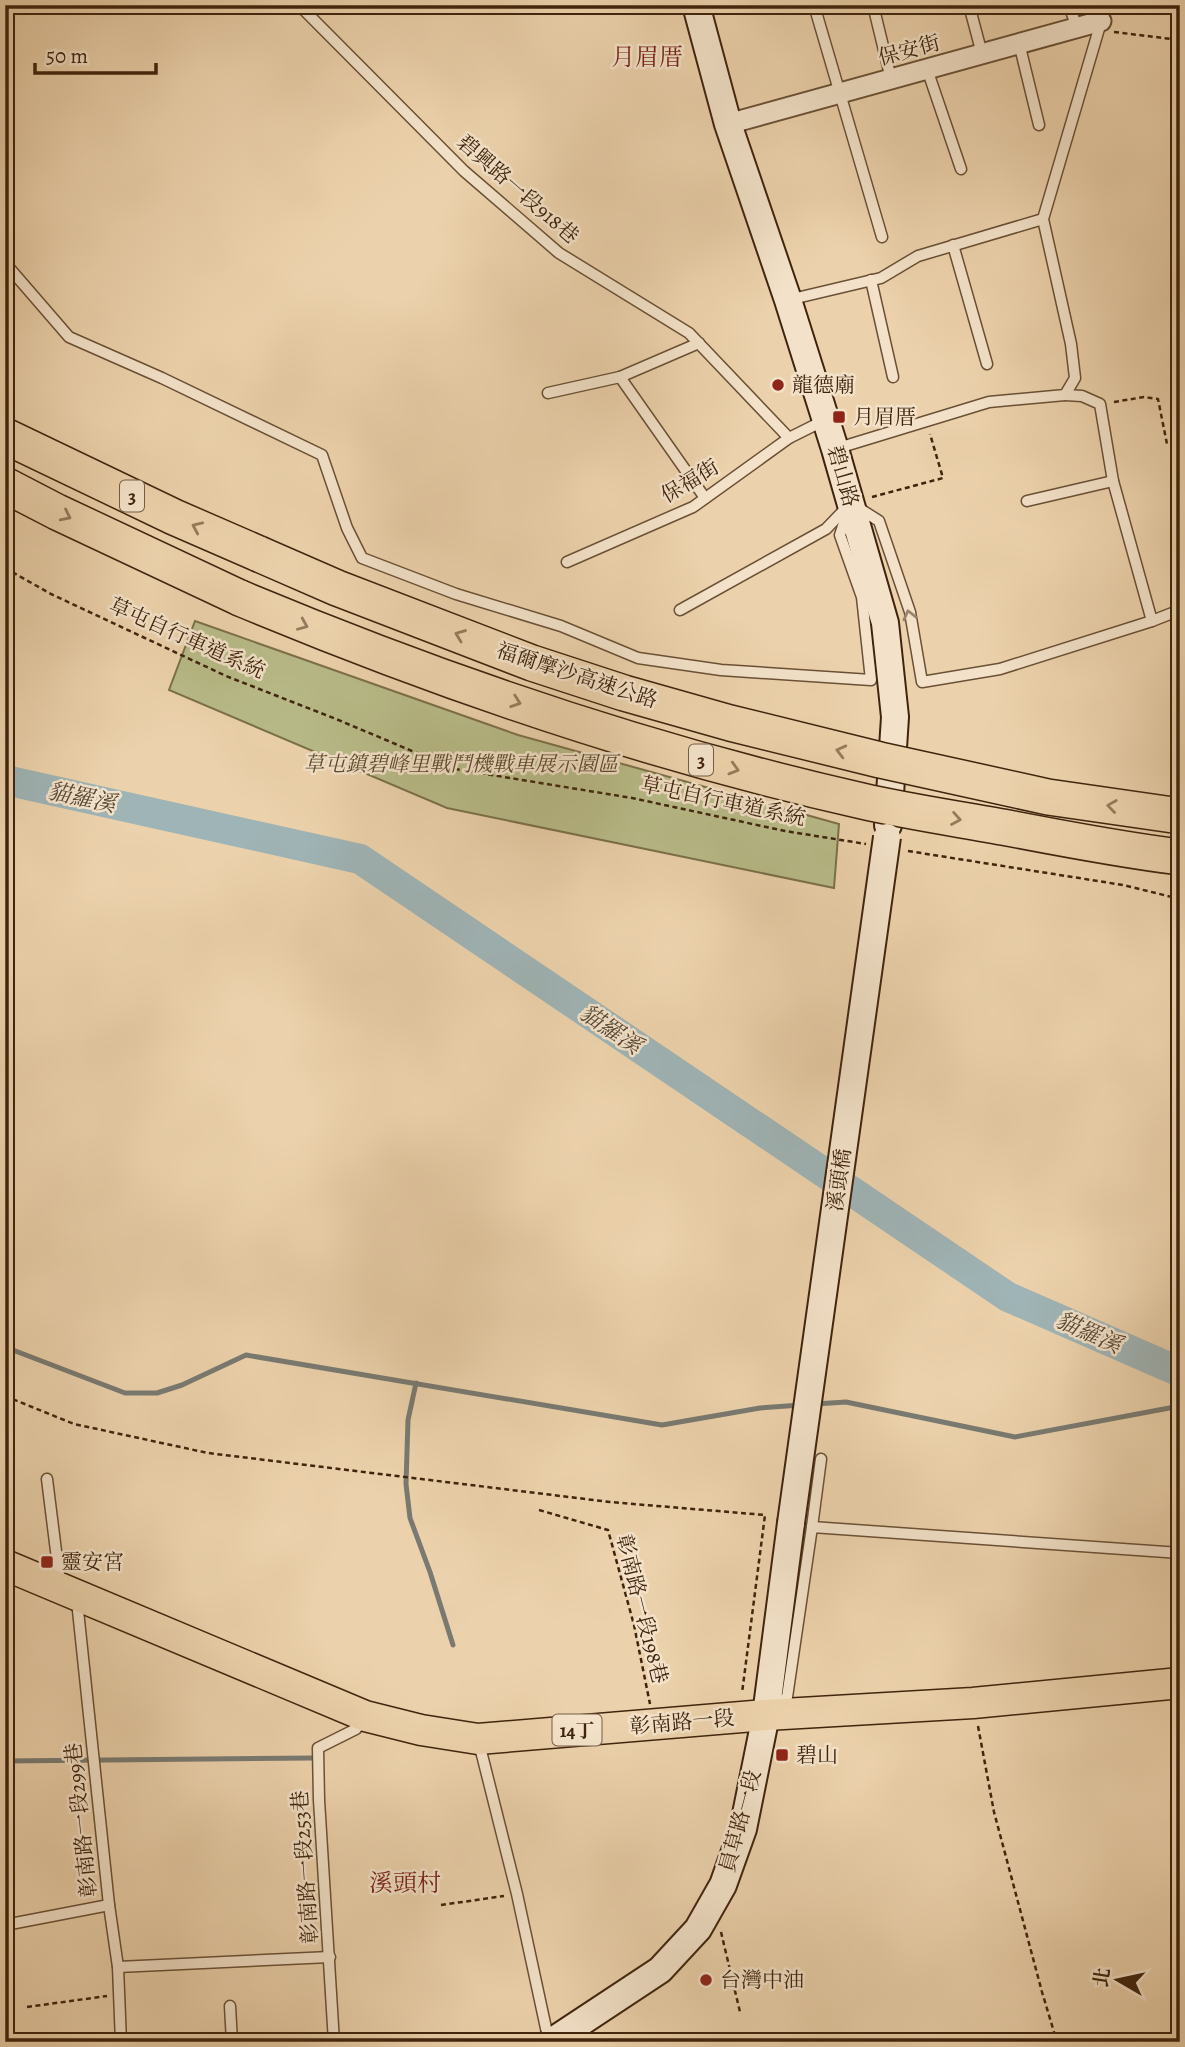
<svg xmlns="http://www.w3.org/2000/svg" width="1185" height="2047" font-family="Alegreya,'Noto Serif TC',serif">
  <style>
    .green { fill: #b8bc89; stroke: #7c704b; stroke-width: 2 }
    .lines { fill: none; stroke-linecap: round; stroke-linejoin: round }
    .stream { stroke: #797a72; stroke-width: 5 }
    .river { stroke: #9fb4b6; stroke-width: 30 }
    .lane-casing { stroke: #6a5035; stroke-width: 13 }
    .street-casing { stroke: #6a5035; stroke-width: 23 }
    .secondary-casing { stroke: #3f240d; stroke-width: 30 }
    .primary-casing { stroke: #3f240d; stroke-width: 33 }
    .highway-casing { stroke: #3f240d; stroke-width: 38 }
    .path { stroke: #3f240d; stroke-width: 2.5; stroke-dasharray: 5 3.5; stroke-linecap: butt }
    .lane { stroke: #f3e2c9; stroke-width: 10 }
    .street { stroke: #f3e2c9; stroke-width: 19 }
    .secondary { stroke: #f3e2c9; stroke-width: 26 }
    .primary { stroke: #ecd2ac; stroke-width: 30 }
    .highway { stroke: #ecd2ac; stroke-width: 35 }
    .secondary-bridge-casing { stroke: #3f240d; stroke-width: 30; stroke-linecap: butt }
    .highway-bridge-casing { stroke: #3f240d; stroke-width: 38; stroke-linecap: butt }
    .secondary-bridge { stroke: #f3e2c9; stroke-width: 26 }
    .highway-bridge { stroke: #ecd2ac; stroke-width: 35 }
    .oneway { stroke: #967b5c }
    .oneway2 { stroke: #99836b }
    .poi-dot { fill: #8f2418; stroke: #f3e2c9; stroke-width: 2.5 }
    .labels { text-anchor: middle; stroke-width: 5; stroke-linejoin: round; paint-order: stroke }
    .shield { fill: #f3e2c9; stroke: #755d45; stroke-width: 2 }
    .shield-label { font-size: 19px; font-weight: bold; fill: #3f240d }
    .street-label { font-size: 21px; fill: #3f240d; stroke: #f3e2c9 }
    .poi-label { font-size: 21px; fill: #3f240d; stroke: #f3e2c9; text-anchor: start }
    .park-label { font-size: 21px; font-style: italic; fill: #5d4a2c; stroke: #f3e2c9 }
    .water-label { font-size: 23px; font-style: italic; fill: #574837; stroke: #f3e2c9 }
    .quarter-label { font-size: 24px; fill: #7a1f14; stroke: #f3e2c9 }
  </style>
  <rect width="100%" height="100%" fill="#ecd2ac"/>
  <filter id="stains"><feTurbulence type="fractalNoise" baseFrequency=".00286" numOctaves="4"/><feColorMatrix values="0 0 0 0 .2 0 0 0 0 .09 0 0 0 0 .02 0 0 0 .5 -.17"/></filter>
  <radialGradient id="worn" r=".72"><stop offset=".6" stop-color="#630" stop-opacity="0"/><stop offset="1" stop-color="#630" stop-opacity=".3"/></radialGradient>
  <path class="green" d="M195 621 518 735 839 824 834 888 447 808 169 690Z"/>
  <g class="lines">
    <g class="stream">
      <path d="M5 1347 125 1393H157L182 1385 246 1355 662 1425 760 1408 801 1405"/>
      <path d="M416 1383 408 1420 406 1484 410 1518 430 1572 453 1645"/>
      <path d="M815 1404 846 1402 1015 1437 1180 1406"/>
      <path d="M5 1761 312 1758"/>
    </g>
    <path class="river" d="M5 780 360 859 1008 1297 1180 1372"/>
    <g class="lane-casing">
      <g id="lane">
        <path d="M299 5 464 171 559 253 689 333 789 438"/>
        <path d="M814 5 882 237"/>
        <path d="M873 5 891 79"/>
        <path d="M969 5 982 54"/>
        <path d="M1069 5 1077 28"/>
        <path d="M1019 43 1039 125"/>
        <path d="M927 69 961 169"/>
        <path d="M953 245 987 364"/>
        <path d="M5 263 69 337 162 378 322 455 347 528 362 558 456 594 561 626 638 658 721 670 871 680 862 597 840 535 847 514"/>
        <path d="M871 280 893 377"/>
        <path d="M788 300 881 278 918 256 1043 219"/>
        <path d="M620 377 705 498"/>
        <path d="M548 393 620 377 699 343"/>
        <path d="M1065 395 1082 396 1100 404 1113 481 1152 621"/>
        <path d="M835 449 989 402 1065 395 1075 378 1071 344 1043 219 1106 5"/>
        <path d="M1027 501 1113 481"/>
        <path d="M857 507 879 521 910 612 922 682 1000 669 1152 621 1180 610"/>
        <path d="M567 562 693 507 789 438 823 421"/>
        <path d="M680 610 826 529 848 506"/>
        <path d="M47 1479 60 1583"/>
        <path d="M812 1527 821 1459"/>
        <path d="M77 1601 109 1905 118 1967 121 2042"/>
        <path d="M775 1708 787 1697 812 1527 1180 1553"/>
        <path d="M479 1743 517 1894 549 2042"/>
        <path d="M5 1925 109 1905"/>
        <path d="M118 1967 330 1957"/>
        <path d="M230 2006 232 2042"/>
        <path d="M334 2042 319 1800 318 1748 356 1729 363 1719"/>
      </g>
    </g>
    <g class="street-casing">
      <path id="street" d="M728 124 1101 21"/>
    </g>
    <g class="secondary-casing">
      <g id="secondary">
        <path d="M696 5 728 124 788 300 835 449 885 623 895 717 888 825"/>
        <path d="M551 2042 660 1970 698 1929 723 1885 743 1829 766 1715 791 1523"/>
      </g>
    </g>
    <g class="primary-casing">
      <path id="primary" d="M5 1565 365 1716 421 1730 478 1739 766 1715 973 1703 1180 1683"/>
    </g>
    <g class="highway-casing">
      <g id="highway">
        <path d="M5 436 174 517 259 554"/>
        <path d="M5 485 57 512 240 598"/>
      </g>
    </g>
    <g class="path">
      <path d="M1114 32 1180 40"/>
      <path d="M1114 402 1144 397 1158 399 1167 444"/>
      <path d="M872 497 943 478 930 434"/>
      <path d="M5 568 51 594 226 676 336 719 455 769 632 798 785 831 866 844"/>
      <path d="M908 851 1123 885 1180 899"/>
      <path d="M5 1396 74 1424 208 1453 610 1502 765 1515 742 1693"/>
      <path d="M539 1510 608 1530 634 1625 650 1704"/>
      <path d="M978 1726 994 1812 1042 1992 1057 2042"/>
      <path d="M441 1905 504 1896"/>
      <path d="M721 1932 740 2012"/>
      <path d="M27 2007 107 1996"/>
    </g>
    <use href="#lane" class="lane"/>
    <use href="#street" class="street"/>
    <use href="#secondary" class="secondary"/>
    <use href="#primary" class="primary"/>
    <use href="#highway" class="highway"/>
    <g class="secondary-bridge-casing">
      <path id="secondary-bridge" d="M791 1523 887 837"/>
    </g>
    <g class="highway-bridge-casing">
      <g id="highway-bridge">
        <path d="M259 554 337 588 532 663 624 693 730 723 880 760 1048 797 1180 816"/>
        <path d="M240 598C441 682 649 753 862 801 910 812 959 819 1008 828 1065 839 1122 850 1180 857"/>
      </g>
    </g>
    <use href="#secondary-bridge" class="secondary-bridge"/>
    <use href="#highway-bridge" class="highway-bridge"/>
  </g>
  <defs><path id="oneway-chevron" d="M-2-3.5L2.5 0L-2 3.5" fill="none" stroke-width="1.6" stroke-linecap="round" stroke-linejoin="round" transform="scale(1.75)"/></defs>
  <g class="oneway">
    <use href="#oneway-chevron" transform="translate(66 516) rotate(26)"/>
    <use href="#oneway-chevron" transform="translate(197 527) rotate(-156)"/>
    <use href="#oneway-chevron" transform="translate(303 625) rotate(23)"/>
    <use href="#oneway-chevron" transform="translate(460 635) rotate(-159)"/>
    <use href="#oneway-chevron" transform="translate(516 702) rotate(19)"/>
    <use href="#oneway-chevron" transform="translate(841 751) rotate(-166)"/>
    <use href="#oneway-chevron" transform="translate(734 769) rotate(16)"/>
    <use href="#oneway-chevron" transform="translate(1112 806) rotate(-172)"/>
    <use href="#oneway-chevron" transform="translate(956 819) rotate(10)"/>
  </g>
  <use class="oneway2" href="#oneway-chevron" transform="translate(909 615) rotate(-104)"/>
  <g class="poi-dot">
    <circle cx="778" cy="385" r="7"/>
    <rect x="832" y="410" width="14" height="14" rx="3.5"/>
    <rect x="40" y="1555" width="14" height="14" rx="3.5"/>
    <rect x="775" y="1748" width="14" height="14" rx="3.5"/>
    <circle cx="706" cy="1980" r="7"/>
  </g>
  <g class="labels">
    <g class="shield">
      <rect x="120" y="480.5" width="24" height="31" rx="5"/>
      <rect x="689" y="744.5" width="24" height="31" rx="5"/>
      <rect x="552.5" y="1714.5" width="49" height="31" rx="5"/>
    </g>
    <g class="shield-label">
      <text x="132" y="503">3</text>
      <text x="701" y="767">3</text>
      <text x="577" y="1737">14丁</text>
    </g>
    <g class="street-label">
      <text transform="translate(909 50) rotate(-15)" y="7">保安街</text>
      <text transform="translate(518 189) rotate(41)" y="7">碧興路一段918巷</text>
      <text transform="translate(843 476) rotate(74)" y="7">碧山路</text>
      <text transform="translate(690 481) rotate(-31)" y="7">保福街</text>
      <text transform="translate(187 638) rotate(24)" y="7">草屯自行車道系統</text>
      <text transform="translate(577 675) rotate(18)" y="7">福爾摩沙高速公路</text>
      <text transform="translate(723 801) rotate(12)" y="7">草屯自行車道系統</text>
      <text transform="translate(839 1180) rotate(-82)" y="7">溪頭橋</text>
      <text transform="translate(642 1609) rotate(76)" y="7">彰南路一段198巷</text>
      <text transform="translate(682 1722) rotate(-5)" y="7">彰南路一段</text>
      <text transform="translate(81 1820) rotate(-96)" y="7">彰南路一段299巷</text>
      <text transform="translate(740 1821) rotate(-75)" y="7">員草路一段</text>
      <text transform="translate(305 1867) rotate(-94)" y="7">彰南路一段253巷</text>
    </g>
    <g class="poi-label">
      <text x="792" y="392">龍德廟</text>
      <text x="853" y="424">月眉厝</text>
      <text x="61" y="1569">靈安宮</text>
      <text x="796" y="1762">碧山</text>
      <text x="720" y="1987">台灣中油</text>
    </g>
    <g class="park-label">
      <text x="461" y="771">草屯鎮碧峰里戰鬥機戰車展示園區</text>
    </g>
    <g class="water-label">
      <text transform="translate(82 797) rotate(12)" y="8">貓羅溪</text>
      <text transform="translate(611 1029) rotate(34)" y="8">貓羅溪</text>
      <text transform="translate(1089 1332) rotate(24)" y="8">貓羅溪</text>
    </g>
    <g class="quarter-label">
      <text x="647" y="65">月眉厝</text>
      <text x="405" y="1891">溪頭村</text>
    </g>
  </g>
  <rect width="1185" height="2047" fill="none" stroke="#ecd2ac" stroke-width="28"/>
  <rect x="7" y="7" width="1171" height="2033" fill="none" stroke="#3f240d" stroke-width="3.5"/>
  <rect x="14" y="14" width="1157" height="2019" fill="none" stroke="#3f240d" stroke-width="2"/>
  <g transform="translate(1118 1980) rotate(279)" stroke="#f3e2c9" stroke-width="5" paint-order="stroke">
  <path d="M0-5L12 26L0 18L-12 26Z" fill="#3f240d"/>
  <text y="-10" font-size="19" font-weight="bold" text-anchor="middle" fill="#3f240d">北</text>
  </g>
  <path d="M35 63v10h121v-10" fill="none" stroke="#3f240d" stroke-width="3.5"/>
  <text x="46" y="63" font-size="21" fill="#3f240d" stroke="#f3e2c9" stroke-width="5" paint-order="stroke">50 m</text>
  <rect width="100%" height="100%" filter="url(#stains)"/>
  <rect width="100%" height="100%" fill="url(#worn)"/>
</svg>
